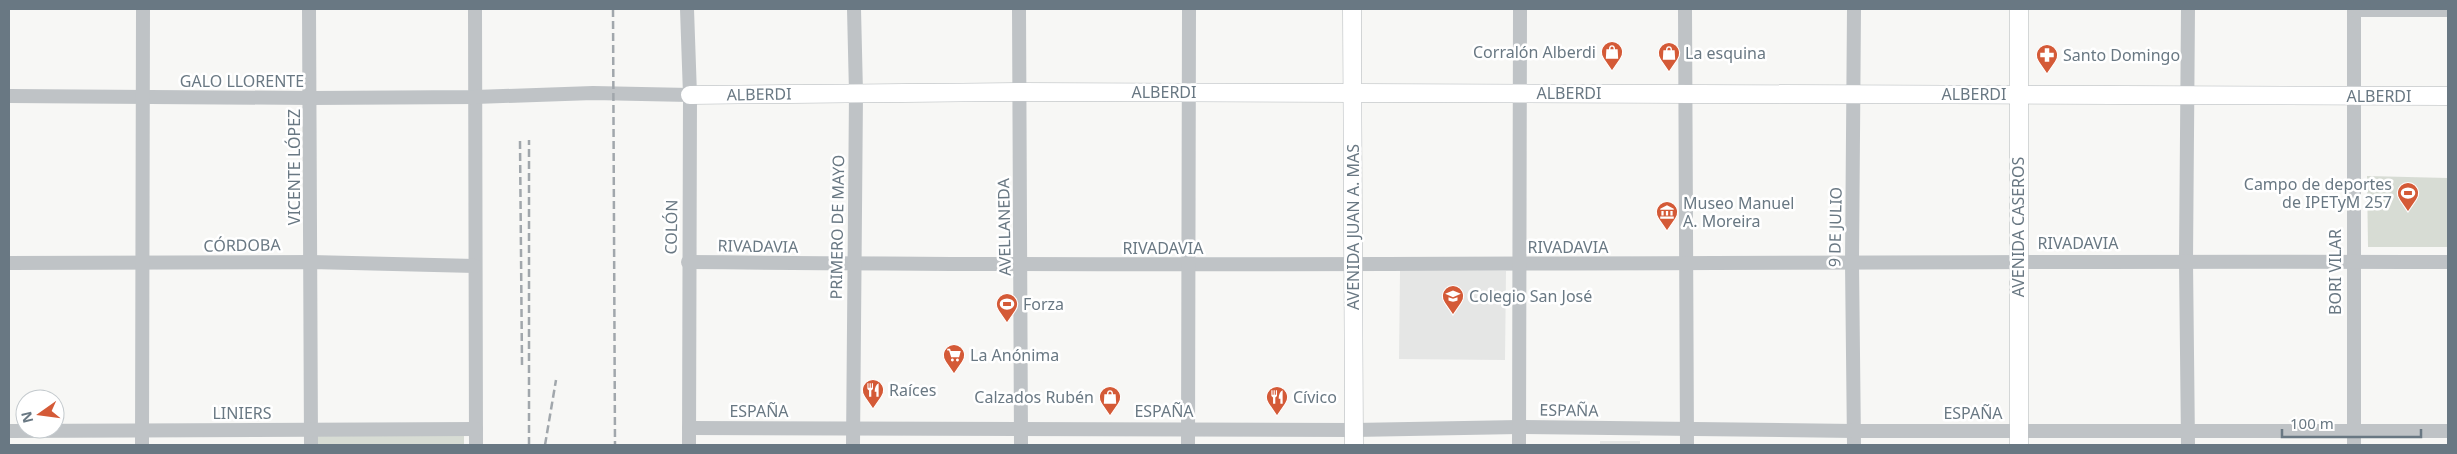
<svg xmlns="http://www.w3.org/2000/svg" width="2457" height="454" font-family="'Noto Sans',sans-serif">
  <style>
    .built { fill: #e5e6e5 }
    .green { fill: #d7dcd4 }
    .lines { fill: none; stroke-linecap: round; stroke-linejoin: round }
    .major-casing { stroke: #b2b7ba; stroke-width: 19 }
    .minor { stroke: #bfc3c6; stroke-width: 14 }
    .major { stroke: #fff; stroke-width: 18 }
    .rail { stroke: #a1a7ac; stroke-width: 2.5; stroke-dasharray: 8 4; stroke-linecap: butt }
    .labels { text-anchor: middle; stroke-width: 5; stroke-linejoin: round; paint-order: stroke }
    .poi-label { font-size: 16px; fill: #697883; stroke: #fff; text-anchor: start }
    .street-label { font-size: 16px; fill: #697883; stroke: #fff }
  </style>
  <rect width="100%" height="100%" fill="#f7f7f5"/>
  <g class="built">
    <path d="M1400 271H1506L1505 360 1399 359Z"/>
    <rect x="1600" y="441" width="40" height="4"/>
  </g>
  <g class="green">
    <path d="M2367 176 2448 178V247H2368Z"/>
    <rect x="317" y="434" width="147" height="11"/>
  </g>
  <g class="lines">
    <g class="major-casing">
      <g id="major">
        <path d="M1352 9 1354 445"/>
        <path d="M690 95 1019 92 2448 96"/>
        <path d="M2019 445V9"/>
      </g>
    </g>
    <g class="minor">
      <path d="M309 9 311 445"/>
      <path d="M475 9 476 445"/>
      <path d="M687 9 690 95 689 445"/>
      <path d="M1019 9 1021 445"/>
      <path d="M1685 9 1687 445"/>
      <path d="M1854 9 1852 263 1854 445"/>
      <path d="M2188 9 2186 261 2188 445"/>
      <path d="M2354 9V445"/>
      <path d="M2354 10H2448"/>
      <path d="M9 96 311 98 475 97 593 93 690 95"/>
      <path d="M688 262C1275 268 1861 260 2448 262"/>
      <path d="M9 263 311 262 475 266"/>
      <path d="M689 428 1354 430 1519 427 1854 431H2448"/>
      <path d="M9 431 476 429"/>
      <path d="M142 445 143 9"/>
      <path d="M853 445 856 93 854 9"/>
      <path d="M1188 445 1189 9"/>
      <path d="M1519 445 1520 9"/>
    </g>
    <use href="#major" class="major"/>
    <g class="rail">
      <path d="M613 9 615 445"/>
      <path d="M520 141 522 365"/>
      <path d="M529 445V140"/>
      <path d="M545 445 556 380"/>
    </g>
  </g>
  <defs>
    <g id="shop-pin" transform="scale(1.125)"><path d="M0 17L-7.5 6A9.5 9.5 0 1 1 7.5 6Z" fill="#d45a37" stroke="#fff"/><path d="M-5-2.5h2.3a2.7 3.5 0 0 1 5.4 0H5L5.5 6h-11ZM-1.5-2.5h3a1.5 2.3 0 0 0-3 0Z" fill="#fff"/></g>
    <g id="pharmacy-pin" transform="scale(1.125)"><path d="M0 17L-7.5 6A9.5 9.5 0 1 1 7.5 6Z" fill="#d45a37" stroke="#fff"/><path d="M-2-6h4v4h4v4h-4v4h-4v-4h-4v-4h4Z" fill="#fff"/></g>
    <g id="stadium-pin" transform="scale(1.125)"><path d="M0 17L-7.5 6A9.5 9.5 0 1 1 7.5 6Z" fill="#d45a37" stroke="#fff"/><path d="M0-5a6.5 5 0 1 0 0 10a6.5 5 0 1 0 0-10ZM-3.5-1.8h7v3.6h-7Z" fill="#fff"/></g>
    <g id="museum-pin" transform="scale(1.125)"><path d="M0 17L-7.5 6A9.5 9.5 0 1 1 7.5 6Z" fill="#d45a37" stroke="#fff"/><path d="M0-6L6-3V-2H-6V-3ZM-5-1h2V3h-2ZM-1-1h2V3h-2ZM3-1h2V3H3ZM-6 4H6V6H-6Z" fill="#fff"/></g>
    <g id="school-pin" transform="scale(1.125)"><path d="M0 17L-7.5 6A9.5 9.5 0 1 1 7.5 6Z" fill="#d45a37" stroke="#fff"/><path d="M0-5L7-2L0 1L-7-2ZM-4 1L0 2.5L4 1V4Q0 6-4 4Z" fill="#fff"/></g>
    <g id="supermarket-pin" transform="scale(1.125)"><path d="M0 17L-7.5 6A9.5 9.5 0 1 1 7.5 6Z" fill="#d45a37" stroke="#fff"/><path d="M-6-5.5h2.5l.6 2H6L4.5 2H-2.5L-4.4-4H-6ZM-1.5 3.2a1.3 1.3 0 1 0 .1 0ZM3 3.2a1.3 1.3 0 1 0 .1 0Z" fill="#fff"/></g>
    <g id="restaurant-pin" transform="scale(1.125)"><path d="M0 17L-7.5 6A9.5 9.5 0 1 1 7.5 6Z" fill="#d45a37" stroke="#fff"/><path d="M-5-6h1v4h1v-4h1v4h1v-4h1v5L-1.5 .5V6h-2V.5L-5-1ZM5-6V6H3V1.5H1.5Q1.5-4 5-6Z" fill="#fff"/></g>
  </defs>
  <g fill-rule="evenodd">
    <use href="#shop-pin" x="1612" y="52"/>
    <use href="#shop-pin" x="1669" y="53"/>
    <use href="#pharmacy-pin" x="2047" y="55"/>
    <use href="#stadium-pin" x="2408" y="193"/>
    <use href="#museum-pin" x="1667" y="212"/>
    <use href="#school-pin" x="1453" y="296"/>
    <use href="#stadium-pin" x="1007" y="304"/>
    <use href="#supermarket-pin" x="954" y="355"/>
    <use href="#restaurant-pin" x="873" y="390"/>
    <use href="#shop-pin" x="1110" y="397"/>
    <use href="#restaurant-pin" x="1277" y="397"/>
  </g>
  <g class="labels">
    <g class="poi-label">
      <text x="1596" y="58" text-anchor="end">Corralón Alberdi</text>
      <text x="1685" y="59">La esquina</text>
      <text x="2063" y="61">Santo Domingo</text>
      <text x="2392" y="190" text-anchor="end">Campo de deportes<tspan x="2392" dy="18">de IPETyM 257</tspan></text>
      <text x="1683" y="209">Museo Manuel<tspan x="1683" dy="18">A. Moreira</tspan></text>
      <text x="1469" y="302">Colegio San José</text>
      <text x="1023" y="310">Forza</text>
      <text x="970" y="361">La Anónima</text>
      <text x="889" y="396">Raíces</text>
      <text x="1094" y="403" text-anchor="end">Calzados Rubén</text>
      <text x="1293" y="403">Cívico</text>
    </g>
    <g class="street-label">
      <text x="242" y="87">GALO LLORENTE</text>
      <text x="1164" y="98">ALBERDI</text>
      <text x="1569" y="99">ALBERDI</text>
      <text transform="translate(759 94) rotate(-1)" y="6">ALBERDI</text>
      <text x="1974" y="100">ALBERDI</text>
      <text x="2379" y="102">ALBERDI</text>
      <text transform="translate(294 167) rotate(-90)" y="6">VICENTE LÓPEZ</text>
      <text transform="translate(671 227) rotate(-89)" y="6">COLÓN</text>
      <text transform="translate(837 227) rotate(-89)" y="6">PRIMERO DE MAYO</text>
      <text transform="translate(1004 227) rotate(-91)" y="6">AVELLANEDA</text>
      <text transform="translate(1353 227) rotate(-90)" y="6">AVENIDA JUAN A. MAS</text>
      <text transform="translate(1835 227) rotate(-89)" y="6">9 DE JULIO</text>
      <text transform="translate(2018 227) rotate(-90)" y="6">AVENIDA CASEROS</text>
      <text x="2078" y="249">RIVADAVIA</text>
      <text transform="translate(242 245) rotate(-1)" y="6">CÓRDOBA</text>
      <text transform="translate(758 246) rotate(1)" y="6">RIVADAVIA</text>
      <text x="1568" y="253">RIVADAVIA</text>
      <text x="1163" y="254">RIVADAVIA</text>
      <text transform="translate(2335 272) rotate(-90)" y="6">BORI VILAR</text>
      <text transform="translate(1569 410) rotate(1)" y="6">ESPAÑA</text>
      <text x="759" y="417">ESPAÑA</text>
      <text x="1164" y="417">ESPAÑA</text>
      <text x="242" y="419">LINIERS</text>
      <text x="1973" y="419">ESPAÑA</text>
    </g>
  </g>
  <rect width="2457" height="454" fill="none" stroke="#697883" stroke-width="20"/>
  <g transform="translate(40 414) rotate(256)"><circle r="24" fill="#ffffff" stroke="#c3c9cd"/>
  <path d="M0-4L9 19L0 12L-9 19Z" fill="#d45a37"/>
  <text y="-8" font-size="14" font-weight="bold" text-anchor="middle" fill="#697883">N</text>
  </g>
  <path d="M2282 429v8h139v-8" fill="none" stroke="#697883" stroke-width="2.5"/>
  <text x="2290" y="429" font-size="15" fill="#697883" stroke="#ffffff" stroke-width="4" paint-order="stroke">100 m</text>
</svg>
